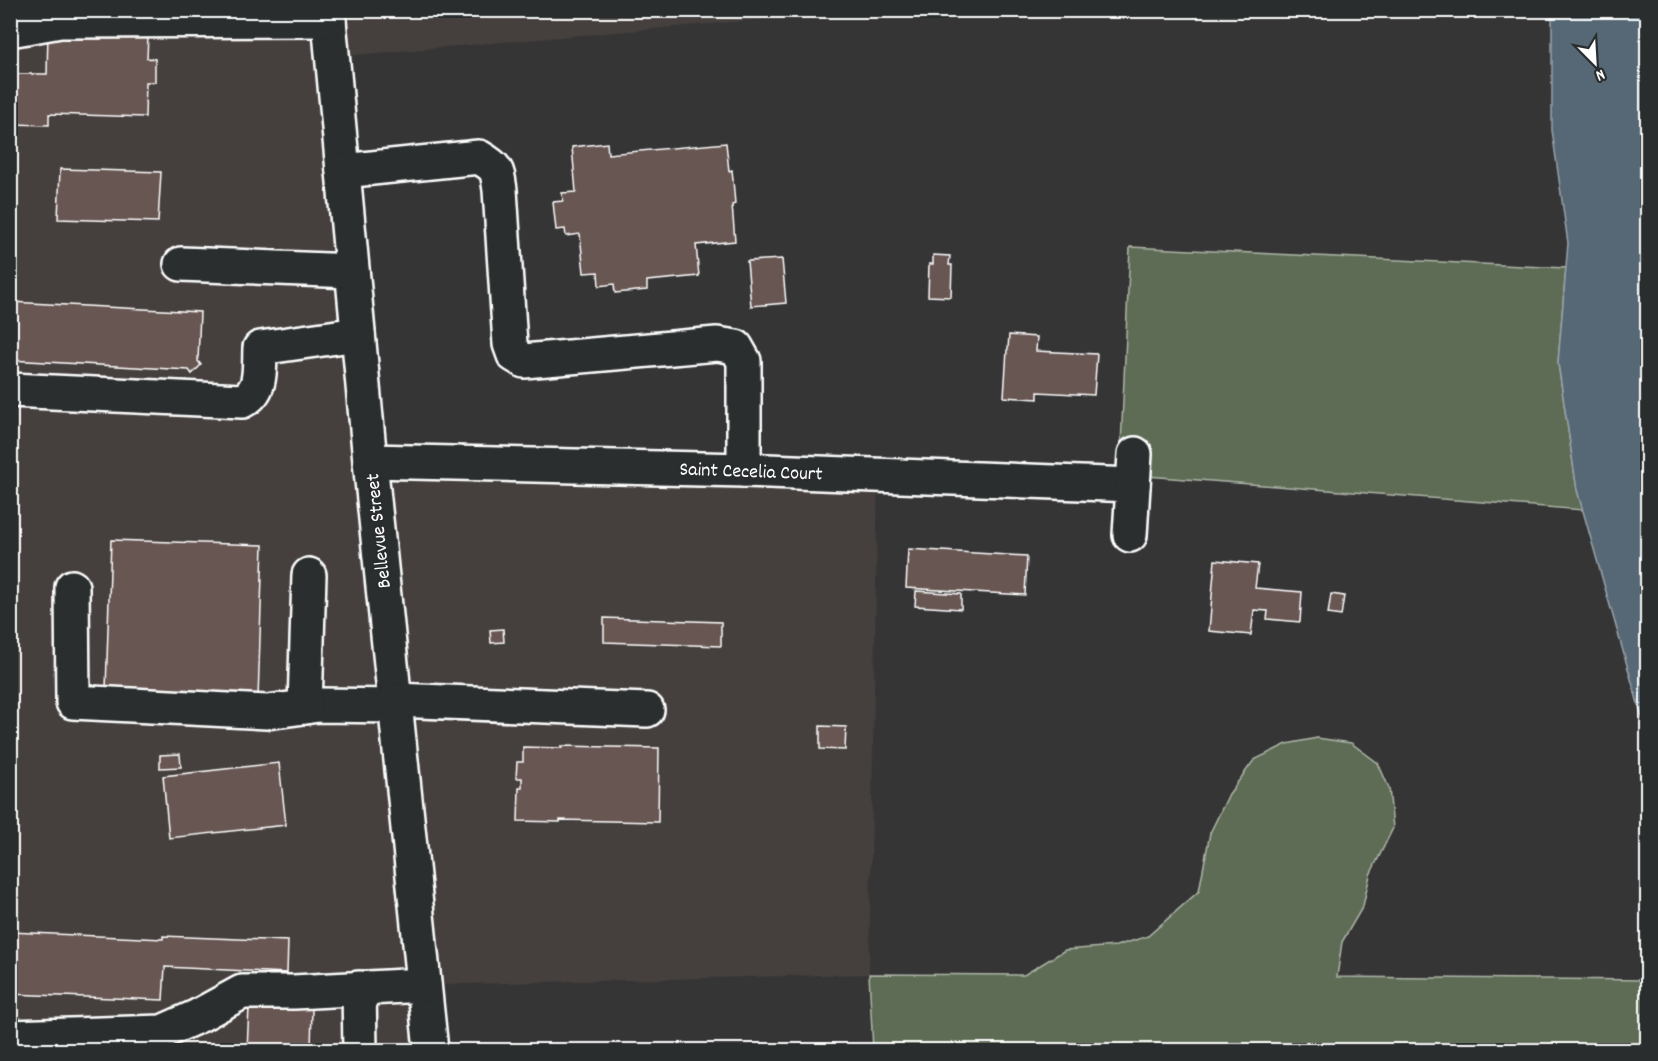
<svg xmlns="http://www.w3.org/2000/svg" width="1658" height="1061" font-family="Dekko,sans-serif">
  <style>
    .built { fill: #453f3e }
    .green { fill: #5e6c54; stroke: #aeb6aa; stroke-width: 1.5 }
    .water { fill: #576874; stroke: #9aa4ac; stroke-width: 1.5 }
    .building { fill: #685752; stroke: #fff; stroke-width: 1.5 }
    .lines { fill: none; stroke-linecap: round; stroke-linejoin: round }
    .minor-casing { stroke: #fff; stroke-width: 38 }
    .minor { stroke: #2a2d2e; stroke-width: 33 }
    .labels { text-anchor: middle; stroke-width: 4.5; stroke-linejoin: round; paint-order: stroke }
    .street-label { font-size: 20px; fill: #fff; stroke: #2a2d2e }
  </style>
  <rect width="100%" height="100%" fill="#363535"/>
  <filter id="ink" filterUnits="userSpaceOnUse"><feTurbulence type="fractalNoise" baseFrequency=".0167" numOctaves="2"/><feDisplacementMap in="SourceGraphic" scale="12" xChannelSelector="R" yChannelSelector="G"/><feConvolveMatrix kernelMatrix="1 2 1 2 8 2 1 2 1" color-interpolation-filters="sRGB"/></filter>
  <g filter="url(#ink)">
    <path class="built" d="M10 11H856L332 57 370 461 878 475 869 974 424 985 431 1050H11Z"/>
    <g class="green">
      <path d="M1130 247 1566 268 1558 363 1577 489 1583 510 1147 476V449L1121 445Z"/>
      <path d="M1317 738 1351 743 1378 763 1389 788 1393 828 1370 875 1363 906 1342 942 1337 977 1647 980V1050H873L869 974 1024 975 1065 950 1116 946 1148 936 1199 891 1210 833 1229 794 1254 760 1287 744Z"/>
    </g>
    <path class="water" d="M1552 11H1647V735L1577 490 1558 363 1568 243 1552 130Z"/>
    <g class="building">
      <path d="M48 33 148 36 147 58 155 59V82H146L145 117 49 114V125L10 124V74H47Z"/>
      <path d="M607 143 608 154 726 143 729 171 732 170 733 180 735 204 732 205 735 241 696 245 699 276 647 281V290L615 293 614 284 599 286 598 272 584 273 580 234 566 236 565 229 556 230 553 202 563 201 562 193 576 192 572 147Z"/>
      <path d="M60 169 161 172 158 222 58 219Z"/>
      <path d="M933 255 950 256 949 265H952L951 297 928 296 929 264H933Z"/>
      <path d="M782 259 786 303 751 306 747 261Z"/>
      <path d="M10 302 200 312 198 361 201 365 192 374 189 370 10 360Z"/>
      <path d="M1009 335 1037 337 1036 351 1097 354 1094 395 1038 392V399L1004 397 1007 350 1008 349Z"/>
      <path d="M111 540 263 545 258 699 228 698V693L106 689Z"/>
      <path d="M908 549 1027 556 1025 595 906 588Z"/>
      <path d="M1215 560 1258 564 1255 588 1302 592 1300 622 1267 619 1268 611 1254 610 1251 635 1209 631Z"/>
      <path d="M916 591 961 594V609L915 606Z"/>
      <path d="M1331 594 1344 596 1341 616 1328 614Z"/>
      <path d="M604 618 721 622V646L604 642Z"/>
      <path d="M503 629 504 642 491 643 490 630Z"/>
      <path d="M820 726 846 727 845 750 820 749Z"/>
      <path d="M561 746 659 748 658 822 560 820V822L518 821 519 788H522V778H516L517 762H523V747L562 748Z"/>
      <path d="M180 754 181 767 160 768V755Z"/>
      <path d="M279 763 286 825 169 838 163 776Z"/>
      <path d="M10 932 163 939V936L288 941 287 973 165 967 163 1000 10 994Z"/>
      <path d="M249 1007 312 1009 311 1050H247Z"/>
    </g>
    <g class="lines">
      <g class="minor-casing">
        <g id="minor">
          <path d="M328 10 370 461 431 1050"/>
          <path d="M10 30 60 21 329 20"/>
          <path d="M343 171 479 157C498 168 497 170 500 190L510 344 514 355 524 361 717 344 736 347 744 361V470"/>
          <path d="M181 264 352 271"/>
          <path d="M10 390 242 401C263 391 259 369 260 348L358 334"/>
          <path d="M370 461 744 470 1133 485"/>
          <path d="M1130 535 1135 454"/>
          <path d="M72 587 73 702 267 712 319 705 395 706"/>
          <path d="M394 700 647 710"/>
          <path d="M305 707 309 575"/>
          <path d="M359 988 360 1050"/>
          <path d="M10 1037 162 1032 198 1016 242 992H294L424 985"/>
        </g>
      </g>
      <use href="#minor" class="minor"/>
    </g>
  </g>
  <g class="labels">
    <g class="street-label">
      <text transform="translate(751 470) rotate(2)" y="7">Saint Cecelia Court</text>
      <text transform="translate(377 531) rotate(-96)" y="7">Bellevue Street</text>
    </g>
  </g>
  <rect width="1658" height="1061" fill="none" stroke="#2a2d2e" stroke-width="36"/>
  <rect x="18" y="18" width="1622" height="1025" fill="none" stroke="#fff" stroke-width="2" filter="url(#ink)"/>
  <g transform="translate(1595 63) rotate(156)" stroke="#2a2d2e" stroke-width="4.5" paint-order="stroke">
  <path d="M0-4.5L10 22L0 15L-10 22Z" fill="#ffffff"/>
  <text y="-9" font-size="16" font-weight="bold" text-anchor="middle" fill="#ffffff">N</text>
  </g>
</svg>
